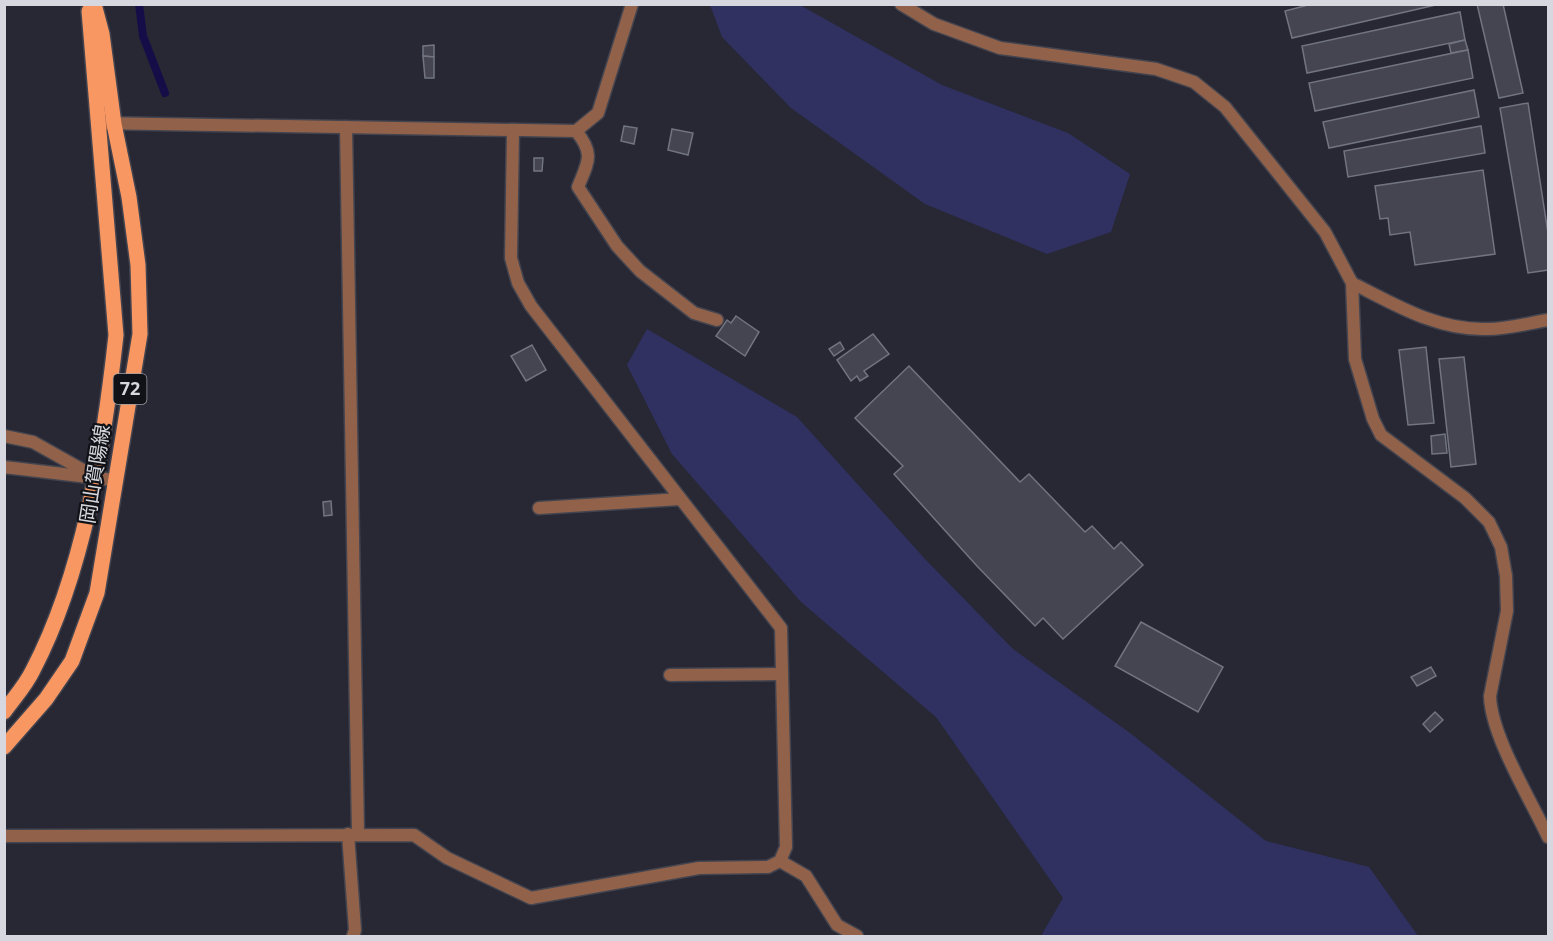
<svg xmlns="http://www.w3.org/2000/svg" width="1553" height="941" font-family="'Noto Sans','Noto Sans JP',sans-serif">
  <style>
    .green { fill: #303161 }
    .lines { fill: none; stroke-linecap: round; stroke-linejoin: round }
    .stream { stroke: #150d47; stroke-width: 8 }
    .building { fill: #444551; stroke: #727481; stroke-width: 1.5 }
    .minor-casing { stroke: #43444f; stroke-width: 15 }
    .tertiary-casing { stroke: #43444f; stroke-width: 15 }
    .primary-casing { stroke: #43444f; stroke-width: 18 }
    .minor { stroke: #916249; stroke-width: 12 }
    .tertiary { stroke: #916249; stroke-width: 12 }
    .primary { stroke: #f99762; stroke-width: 15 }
    .labels { text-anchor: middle; stroke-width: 4.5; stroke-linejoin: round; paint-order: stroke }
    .shield { fill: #111217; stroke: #9c9da3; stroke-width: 1.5 }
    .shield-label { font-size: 18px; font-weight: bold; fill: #d7d8df }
    .street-label { font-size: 20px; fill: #d7d8df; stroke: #111217 }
  </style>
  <rect width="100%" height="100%" fill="#272834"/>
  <g class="green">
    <path d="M800 5 942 85 1068 133 1130 174 1111 232 1047 254 925 204 791 108 722 37 710 5Z"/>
    <path d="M647 329 797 417 925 559 1013 649 1130 733 1266 841 1369 867 1418 936H1041L1063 898 936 717 801 602 672 454 627 365Z"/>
  </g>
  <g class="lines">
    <path class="stream" d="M139 4 143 36 165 93"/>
  </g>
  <g class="building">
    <path d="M1312 4H1440L1292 38 1285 11Z"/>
    <path d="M1477 4H1503L1523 93 1499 98Z"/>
    <path d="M1460 12 1465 40 1307 73 1302 46Z"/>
    <path d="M1465 40 1468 50 1451 53 1449 44Z"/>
    <path d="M434 45V57L423 56V46Z"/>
    <path d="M1468 50 1473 78 1315 111 1309 83Z"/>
    <path d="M423 56 434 57V78H425Z"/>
    <path d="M1474 90 1479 117 1329 148 1323 122Z"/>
    <path d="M1528 103 1548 233V270L1528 273 1500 108Z"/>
    <path d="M624 126 637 128 634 144 621 141Z"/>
    <path d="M1481 126 1485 153 1348 177 1344 151Z"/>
    <path d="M672 129 693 133 688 155 668 150Z"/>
    <path d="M534 158H543L542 171H534Z"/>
    <path d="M1483 170 1495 254 1415 265 1410 232 1390 235 1388 218 1380 219 1375 186Z"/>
    <path d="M736 316 759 332 745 356 716 336 727 320 731 323Z"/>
    <path d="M873 334 889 354 864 371 868 376 860 381 857 376 851 381 837 360Z"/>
    <path d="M840 342 844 349 834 356 829 349Z"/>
    <path d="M532 345 546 370 526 381 511 356Z"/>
    <path d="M1426 347 1434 423 1408 425 1399 350Z"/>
    <path d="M1464 357 1476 464 1451 467 1439 359Z"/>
    <path d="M909 366 1020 482 1029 474 1085 532 1092 526 1114 549 1121 542 1143 565 1063 639 1043 618 1035 626 977 566 894 474 903 466 855 418Z"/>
    <path d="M1445 434 1447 453 1432 454 1431 436Z"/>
    <path d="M331 501 332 515 324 516 323 502Z"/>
    <path d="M1141 622 1223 667 1198 712 1115 666Z"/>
    <path d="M1431 667 1436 676 1417 686 1411 677Z"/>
    <path d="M1435 712 1443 720 1430 732 1423 724Z"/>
  </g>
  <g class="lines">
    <g class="minor-casing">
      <g id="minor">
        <path d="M901 4 934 24 1000 48 1156 69 1194 82 1225 107 1325 232 1352 283 1355 359 1373 419 1381 435 1465 498 1489 522 1501 547 1506 576 1507 611 1490 696C1491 736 1531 800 1548 837"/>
        <path d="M98 123 576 131 598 113 632 4"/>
        <path d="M346 127 358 833"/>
        <path d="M576 131C595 154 588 162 578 187L617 246 640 271 694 313 717 320"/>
        <path d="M1352 283C1396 305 1438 331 1488 329 1508 329 1529 323 1548 320"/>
        <path d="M539 508 680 499"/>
        <path d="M670 675 782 674"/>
        <path d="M348 834 355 930 353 936"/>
        <path d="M4 836 414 835 447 858 531 898 699 868 768 867 780 861 786 847 781 628 531 306 518 283 511 258 513 130"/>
        <path d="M780 861 806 876 837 925 857 936"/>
      </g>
    </g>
    <g class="tertiary-casing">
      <g id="tertiary">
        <path d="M4 436 33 442 90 474"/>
        <path d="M4 467 114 480"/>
      </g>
    </g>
    <g class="primary-casing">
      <g id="primary">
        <path d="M4 712C14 698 26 685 33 670 84 572 104 445 116 335L89 11"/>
        <path d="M4 747 46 699 72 661 97 593 140 334 138 265 129 197 114 124 102 34 94 4"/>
      </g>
    </g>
    <use href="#minor" class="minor"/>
    <use href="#tertiary" class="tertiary"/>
    <use href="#primary" class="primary"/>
  </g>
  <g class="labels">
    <rect class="shield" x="113.5" y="374" width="33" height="30" rx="4.5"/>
    <g class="shield-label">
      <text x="130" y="395">72</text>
    </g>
    <g class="street-label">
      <text transform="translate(95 474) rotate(-81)" y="7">岡山賀陽線</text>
    </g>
  </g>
  <rect width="1553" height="941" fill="none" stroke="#d7d8df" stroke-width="12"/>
</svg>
